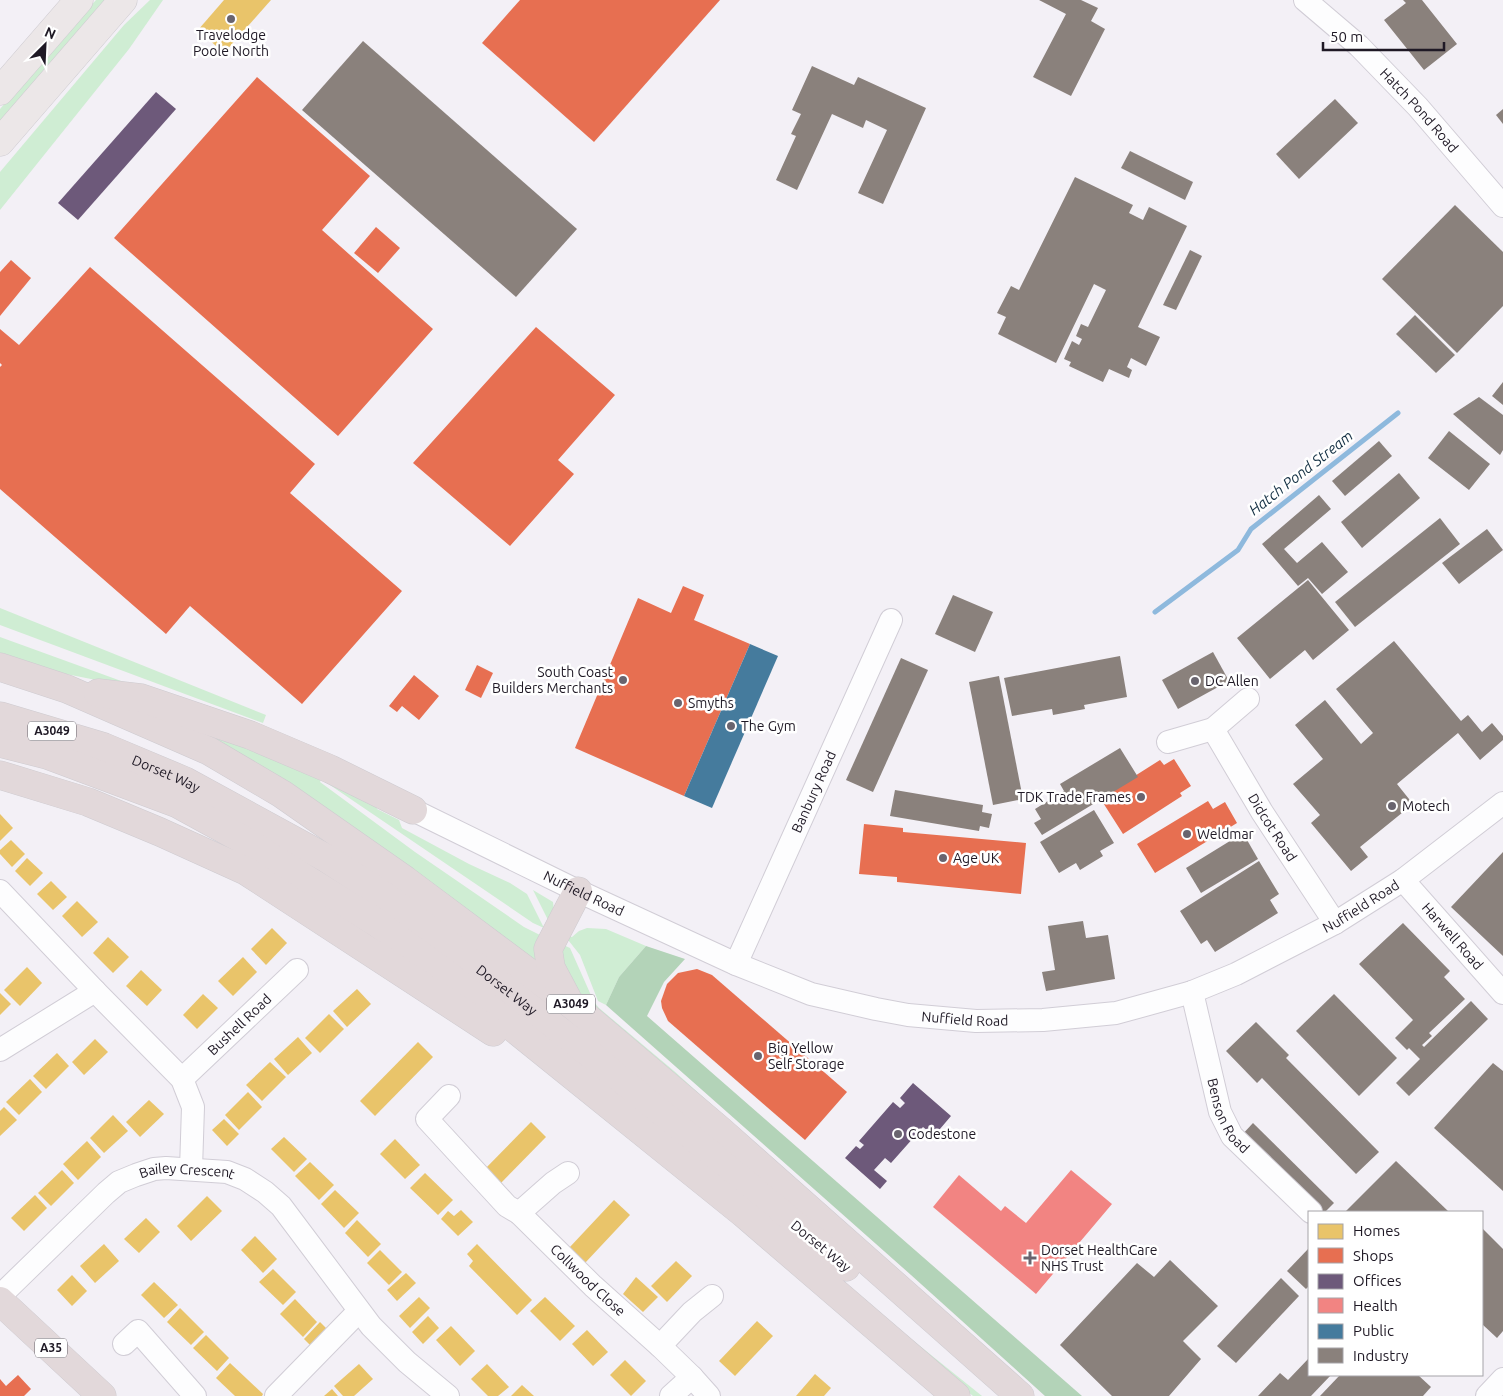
<svg xmlns="http://www.w3.org/2000/svg" width="1503" height="1396" font-family="Ubuntu,sans-serif">
  <style>
    .green { fill: #cfedd3 }
    .forest { fill: #b3d3b8 }
    .homes { fill: #e9c46a }
    .shops { fill: #e76f51 }
    .offices { fill: #6d597a }
    .health { fill: #f28482 }
    .public { fill: #457b9d }
    .industry { fill: #8a817c }
    .lines { fill: none; stroke-linecap: round; stroke-linejoin: round }
    .stream { stroke: #8eb9dd; stroke-width: 5 }
    .minor-casing { stroke: #d1cdd6; stroke-width: 24 }
    .major-casing { stroke: #cecbd0; stroke-width: 29 }
    .highway-casing { stroke: #cecbd0; stroke-width: 29 }
    .minor { stroke: #fdfdfe; stroke-width: 22 }
    .major { stroke: #ece7e8; stroke-width: 28 }
    .highway { stroke: #e2d8da; stroke-width: 28 }
    .poi-dot { fill: #69646e; stroke: #fff; stroke-width: 2 }
    .labels { text-anchor: middle; stroke-width: 5; stroke-linejoin: round; paint-order: stroke }
    .shield { fill: #fff; stroke: #625e66; stroke-width: 1 }
    .shield-label { font-size: 12px; font-weight: bold; fill: #1f1925 }
    .poi-label { font-size: 14px; fill: #1f1925; stroke: #fff; text-anchor: start }
    .street-label { font-size: 14px; fill: #1f1925; stroke: #fff }
    .water-label { font-size: 15px; font-style: italic; fill: #132f43; stroke: #fff }
  </style>
  <rect width="100%" height="100%" fill="#f3f0f6"/>
  <g class="green">
    <path d="M96 0H110L0 125V109Z"/>
    <path d="M150 0H163L129 49 0 210V172L124 25Z"/>
    <path d="M0 608 266 715 263 723 0 625Z"/>
    <path d="M0 637 146 690 41 669 0 657Z"/>
    <path d="M154 709 322 776 320 782 415 852 524 927 542 936 539 971Z"/>
    <path d="M327 783 376 803 377 809 399 820 402 828 469 864 510 883 527 894 544 928 533 923Z"/>
    <path d="M533 890 553 902 554 911 549 922Z"/>
    <path d="M587 928 606 929 646 946 619 977 606 1005 598 1001 580 955 565 936 572 937 579 931Z"/>
    <path d="M561 944 570 948 594 1002 599 1008 674 1071 752 1141 574 990 558 949Z"/>
    <path d="M767 1223 982 1396H973Z"/>
  </g>
  <path class="forest" d="M646 946 685 959 664 982 647 1016 1082 1396H1045L911 1275 606 1005 619 977Z"/>
  <g class="homes">
    <path d="M224 0H271L224 53 198 30Z"/>
    <path d="M0 814 13 828 0 841Z"/>
    <path d="M11 840 25 854 12 867 0 854V850Z"/>
    <path d="M27 858 43 873 30 886 15 871Z"/>
    <path d="M51 881 67 897 53 910 37 894Z"/>
    <path d="M77 901 98 922 82 937 62 916Z"/>
    <path d="M272 928 287 943 266 965 251 949Z"/>
    <path d="M108 937 129 957 113 973 93 953Z"/>
    <path d="M243 957 257 972 233 996 218 981Z"/>
    <path d="M27 967 42 983 20 1006 4 990Z"/>
    <path d="M141 970 162 990 147 1006 126 986Z"/>
    <path d="M357 989 371 1004 347 1027 333 1011Z"/>
    <path d="M0 993 11 1004 0 1015Z"/>
    <path d="M203 994 218 1008 197 1029 183 1015Z"/>
    <path d="M329 1014 344 1029 320 1053 305 1038Z"/>
    <path d="M298 1037 312 1053 288 1075 274 1059Z"/>
    <path d="M95 1039 108 1052 84 1075 72 1062Z"/>
    <path d="M418 1042 433 1057 375 1116 360 1101Z"/>
    <path d="M57 1053 69 1066 46 1089 33 1076Z"/>
    <path d="M270 1062 286 1077 262 1101 246 1085Z"/>
    <path d="M30 1079 42 1092 19 1115 6 1102Z"/>
    <path d="M248 1092 262 1107 239 1130 225 1115Z"/>
    <path d="M149 1100 164 1114 140 1137 126 1122Z"/>
    <path d="M4 1107 17 1120 0 1136V1111Z"/>
    <path d="M113 1115 128 1131 104 1153 90 1138Z"/>
    <path d="M224 1119 239 1134 227 1146 212 1130Z"/>
    <path d="M531 1122 546 1137 498 1186 483 1171Z"/>
    <path d="M284 1137 307 1159 294 1172 271 1149Z"/>
    <path d="M395 1139 420 1165 405 1179 380 1154Z"/>
    <path d="M87 1141 101 1157 78 1180 63 1164Z"/>
    <path d="M310 1162 334 1185 319 1200 295 1176Z"/>
    <path d="M62 1170 74 1183 51 1206 38 1193Z"/>
    <path d="M425 1173 453 1200 438 1215 410 1188Z"/>
    <path d="M335 1190 359 1213 344 1228 321 1204Z"/>
    <path d="M35 1195 47 1208 24 1231 11 1218Z"/>
    <path d="M207 1196 222 1211 191 1241 177 1226Z"/>
    <path d="M614 1200 630 1215 585 1263 569 1248Z"/>
    <path d="M461 1210 473 1222 458 1236 441 1219 448 1211 454 1216Z"/>
    <path d="M146 1218 160 1232 139 1253 124 1239Z"/>
    <path d="M357 1220 381 1244 368 1257 345 1233Z"/>
    <path d="M255 1236 277 1259 263 1273 241 1250Z"/>
    <path d="M104 1244 119 1261 95 1283 80 1266Z"/>
    <path d="M477 1244 532 1300 517 1315 469 1266 473 1261 467 1254Z"/>
    <path d="M380 1250 402 1272 389 1285 367 1263Z"/>
    <path d="M676 1261 692 1276 667 1302 651 1286Z"/>
    <path d="M273 1269 296 1292 283 1305 259 1282Z"/>
    <path d="M406 1273 416 1283 397 1301 387 1290Z"/>
    <path d="M72 1275 87 1291 72 1306 57 1290Z"/>
    <path d="M636 1277 658 1297 643 1312 623 1294Z"/>
    <path d="M154 1282 178 1305 164 1318 141 1295Z"/>
    <path d="M419 1297 430 1308 410 1328 399 1316Z"/>
    <path d="M545 1297 575 1326 560 1341 530 1311Z"/>
    <path d="M295 1299 317 1322 303 1337 280 1314Z"/>
    <path d="M180 1308 204 1332 191 1345 167 1322Z"/>
    <path d="M428 1316 439 1328 423 1344 412 1332Z"/>
    <path d="M757 1321 773 1336 735 1376 719 1361Z"/>
    <path d="M320 1322 329 1331 313 1348 304 1339Z"/>
    <path d="M451 1326 475 1351 460 1366 436 1340Z"/>
    <path d="M587 1330 608 1352 593 1366 572 1344Z"/>
    <path d="M206 1335 229 1358 217 1371 193 1348Z"/>
    <path d="M625 1360 646 1381 631 1396 610 1375Z"/>
    <path d="M230 1363 263 1394 262 1396H235L216 1378Z"/>
    <path d="M359 1364 373 1379 354 1396H343L334 1386Z"/>
    <path d="M487 1364 509 1387 498 1396H488L471 1379Z"/>
    <path d="M815 1374 831 1388 824 1396H796Z"/>
    <path d="M522 1385 534 1396H511Z"/>
    <path d="M332 1389 338 1396H324Z"/>
  </g>
  <g class="shops">
    <path d="M520 0H720L594 142 482 43Z"/>
    <path d="M257 77 370 176 322 230 433 329 338 436 114 238Z"/>
    <path d="M376 227 400 248 378 273 354 253Z"/>
    <path d="M11 260 31 278 0 316V272Z"/>
    <path d="M90 267 315 464 290 493 402 591 302 704 190 606 166 634 0 489V367L2 365 0 363V329L19 345Z"/>
    <path d="M536 327 615 395 558 460 574 474 510 546 413 463Z"/>
    <path d="M683 586 704 595 694 620 750 644 684 796 575 748 638 598 671 613Z"/>
    <path d="M477 665 493 673 481 698 465 690Z"/>
    <path d="M414 675 439 696 419 720 402 706 397 712 389 706Z"/>
    <path d="M1174 759 1191 786 1180 793 1182 796 1123 834 1100 798 1160 760 1164 765Z"/>
    <path d="M1208 801 1213 809 1225 802 1237 823 1155 873 1137 844Z"/>
    <path d="M864 824 903 828V832L1026 843 1021 894 897 882V877L859 874Z"/>
    <path d="M697 969 712 975 847 1092 805 1140 668 1021 662 1008 661 1001 667 984 678 973Z"/>
    <path d="M18 1375 31 1389 24 1396H0V1379L6 1386Z"/>
  </g>
  <g class="offices">
    <path d="M156 92 176 109 78 220 58 203Z"/>
    <path d="M913 1083 951 1116 934 1136 923 1127 891 1163 885 1158 874 1170 887 1181 880 1189 845 1158 856 1146 860 1149 864 1145 859 1141 893 1102 900 1108 905 1103 900 1098Z"/>
  </g>
  <path class="health" d="M1071 1170 1112 1204 1036 1294 933 1207 959 1175 1001 1211 1005 1206 1026 1223Z"/>
  <path class="public" d="M750 644 778 656 712 808 684 796Z"/>
  <g class="industry">
    <path d="M1039 0H1081L1098 8 1091 21 1105 29 1071 96 1033 77 1066 14Z"/>
    <path d="M1403 0H1422L1457 44 1424 70 1384 20 1406 3Z"/>
    <path d="M363 41 577 229 516 297 302 110Z"/>
    <path d="M812 66 854 85 858 77 926 108 883 204 858 193 887 130 866 120 863 128 832 114 797 190 776 180 796 136 791 134 801 114 792 110Z"/>
    <path d="M1335 99 1358 123 1299 179 1276 154Z"/>
    <path d="M1503 109V124L1496 115Z"/>
    <path d="M1130 151 1193 182 1185 200 1121 168Z"/>
    <path d="M1075 177 1133 205 1129 213 1143 220 1149 207 1187 226 1138 327 1160 337 1146 366 1131 358 1127 367 1132 370 1129 378 1109 369 1103 382 1069 366 1071 362 1064 359 1072 341 1079 345 1082 339 1076 336 1081 324 1088 327 1106 290 1094 284 1056 363 998 334 1006 317 997 313 1011 286 1019 290Z"/>
    <path d="M1455 205 1503 252V306L1457 353 1382 279Z"/>
    <path d="M1190 250 1202 256 1176 310 1163 305Z"/>
    <path d="M1415 315 1455 355 1436 373 1396 334Z"/>
    <path d="M1503 382V405L1492 396Z"/>
    <path d="M1479 397 1503 415V450L1500 455 1453 414Z"/>
    <path d="M1449 431 1490 464 1469 490 1428 458Z"/>
    <path d="M1379 441 1392 456 1345 496 1332 481Z"/>
    <path d="M1399 473 1420 498 1362 548 1341 522Z"/>
    <path d="M1319 495 1331 509 1284 549 1297 563 1322 542 1348 572 1322 594 1308 578 1298 586 1262 544Z"/>
    <path d="M1440 518 1460 544 1355 627 1335 602Z"/>
    <path d="M1487 529 1503 550 1459 584 1442 563Z"/>
    <path d="M1308 580 1349 630 1313 660 1305 650 1270 679 1237 638Z"/>
    <path d="M953 595 993 612 975 652 935 634Z"/>
    <path d="M1394 641 1461 721 1468 715 1482 732 1492 723 1503 736V740L1480 760 1458 733 1397 784 1413 804 1360 847 1368 857 1351 871 1311 823 1320 815 1293 784 1323 759 1295 725 1325 700 1361 744 1373 733 1336 689Z"/>
    <path d="M1213 652 1229 681 1178 709 1162 680Z"/>
    <path d="M1120 656 1127 697 1084 705 1085 709 1053 715 1052 709 1012 716 1004 678Z"/>
    <path d="M901 658 928 670 873 792 846 780Z"/>
    <path d="M999 676 1023 799 993 805 969 682Z"/>
    <path d="M1120 748 1138 777 1042 835 1034 823 1041 819 1035 809 1064 791 1060 784Z"/>
    <path d="M895 790 983 805 982 812 992 814 989 828 980 826 979 831 890 816Z"/>
    <path d="M1094 810 1114 843 1100 851 1103 856 1080 870 1076 863 1059 873 1040 842Z"/>
    <path d="M1243 833 1258 859 1201 893 1186 868Z"/>
    <path d="M1503 852V956L1451 907Z"/>
    <path d="M1259 861 1279 894 1270 900 1278 913 1215 952 1207 940 1201 944 1180 911Z"/>
    <path d="M1083 921 1086 938 1108 935 1115 979 1046 991 1042 972 1055 970 1048 926Z"/>
    <path d="M1403 923 1450 971 1444 977 1465 999 1429 1033 1432 1036 1422 1045 1424 1047 1471 1001 1488 1019 1409 1096 1396 1083 1420 1059 1409 1048 1407 1050 1395 1038 1413 1020 1359 964Z"/>
    <path d="M1334 994 1397 1058 1359 1096 1296 1031Z"/>
    <path d="M1256 1022 1289 1055 1286 1058 1379 1152 1356 1174 1262 1078 1257 1083 1226 1051Z"/>
    <path d="M1493 1063 1503 1071V1191L1434 1128Z"/>
    <path d="M1253 1123 1334 1203 1325 1212H1316L1240 1137Z"/>
    <path d="M1396 1161 1449 1212H1345Z"/>
    <path d="M1482 1228 1503 1249V1331L1497 1338 1482 1324Z"/>
    <path d="M1309 1248V1286L1306 1289 1287 1271Z"/>
    <path d="M1170 1260 1218 1306 1183 1341 1201 1359 1169 1396H1112L1060 1345 1137 1263 1154 1277Z"/>
    <path d="M1281 1278 1299 1296 1236 1363 1217 1346Z"/>
    <path d="M1309 1358V1375H1331L1311 1396H1258L1280 1373 1288 1380Z"/>
    <path d="M1340 1375H1418L1431 1387 1423 1396H1320Z"/>
  </g>
  <g class="lines">
    <path class="stream" d="M1155 612 1238 550 1251 529 1398 413"/>
    <g class="minor-casing">
      <g id="minor">
        <path id="s1" d="M1305 0 1359 46 1418 107 1503 206"/>
        <path id="s2" d="M1213 729 1262 812 1335 923"/>
        <path d="M1168 742 1213 729 1248 699"/>
        <path id="s3" d="M413 810 578 891 736 964 811 994 876 1009 908 1015 976 1021 1043 1020 1116 1013 1192 992 1236 974 1335 923 1403 880 1503 803"/>
        <path id="s4" d="M1403 880 1503 993"/>
        <path d="M0 891 95 991 182 1079 193 1107 191 1169"/>
        <path id="s5" d="M736 964 891 620"/>
        <path id="s6" d="M1192 992 1220 1112 1232 1136 1311 1212"/>
        <path d="M0 1050 95 991"/>
        <path id="s7" d="M182 1079 297 970"/>
        <path id="s8" d="M449 1096 427 1119 507 1206 519 1213 593 1286 660 1346 692 1377 671 1396"/>
        <path d="M519 1213 553 1183 568 1173"/>
        <path id="s9" d="M0 1296 106 1193 119 1182 136 1175 154 1169 166 1168 227 1172 245 1179 265 1192 281 1206 371 1326 407 1362 448 1396"/>
        <path d="M124 1344 138 1331 195 1396"/>
        <path d="M660 1346 692 1312 712 1296"/>
        <path d="M692 1377 709 1396"/>
        <path d="M276 1396 359 1311"/>
        <path d="M1487 1396 1503 1379"/>
      </g>
    </g>
    <g class="major-casing">
      <g id="major">
        <path d="M0 91 79 0"/>
        <path d="M0 142 123 0"/>
      </g>
    </g>
    <g class="highway-casing">
      <g id="highway">
        <path d="M0 667 67 689 209 751 282 794 405 880 571 1004 721 1131 1020 1396"/>
        <path d="M98 693 141 698 250 735 330 769 413 810"/>
        <path id="s10" d="M0 716 104 747 185 781 326 858 392 901 588 1053 846 1267"/>
        <path d="M0 743 47 755 178 804 240 838 377 923 449 976 743 1213 956 1396"/>
        <path d="M0 775 88 802 160 832 246 871 493 1032"/>
        <path d="M567 998 551 968 548 949 578 891"/>
        <path d="M0 1301 102 1396"/>
      </g>
    </g>
    <use href="#minor" class="minor"/>
    <use href="#major" class="major"/>
    <use href="#highway" class="highway"/>
  </g>
  <g class="poi-dot">
    <circle cx="231" cy="19" r="5"/>
    <circle cx="623" cy="680" r="5"/>
    <circle cx="1195" cy="681" r="5"/>
    <circle cx="678" cy="703" r="5"/>
    <circle cx="731" cy="726" r="5"/>
    <circle cx="1141" cy="797" r="5"/>
    <circle cx="1392" cy="806" r="5"/>
    <circle cx="1187" cy="834" r="5"/>
    <circle cx="943" cy="858" r="5"/>
    <circle cx="758" cy="1056" r="5"/>
    <circle cx="898" cy="1134" r="5"/>
    <path d="M1027.5 1250.5h5v5h5v5h-5v5h-5v-5h-5v-5h5z"/>
  </g>
  <g class="labels">
    <g class="shield">
      <rect x="28" y="721.5" width="48" height="19" rx="4"/>
      <rect x="547" y="994.5" width="48" height="19" rx="4"/>
      <rect x="35" y="1338.5" width="32" height="19" rx="4"/>
    </g>
    <g class="shield-label">
      <text x="52" y="735">A3049</text>
      <text x="571" y="1008">A3049</text>
      <text x="51" y="1352">A35</text>
    </g>
    <g class="poi-label">
      <text x="231" y="40" text-anchor="middle">Travelodge<tspan x="231" dy="16">Poole North</tspan></text>
      <text x="613" y="677" text-anchor="end">South Coast<tspan x="613" dy="16">Builders Merchants</tspan></text>
      <text x="1205" y="686">DC Allen</text>
      <text x="688" y="708">Smyths</text>
      <text x="741" y="731">The Gym</text>
      <text x="1131" y="802" text-anchor="end">TDK Trade Frames</text>
      <text x="1402" y="811">Motech</text>
      <text x="1197" y="839">Weldmar</text>
      <text x="953" y="863">Age UK</text>
      <text x="768" y="1053">Big Yellow<tspan x="768" dy="16">Self Storage</tspan></text>
      <text x="908" y="1139">Codestone</text>
      <text x="1041" y="1255">Dorset HealthCare<tspan x="1041" dy="16">NHS Trust</tspan></text>
    </g>
    <g class="street-label">
      <text dy="5" stroke="none"><textPath href="#s1" startOffset="159">Hatch Pond Road</textPath></text>
      <text dy="5" stroke="none"><textPath href="#s10" startOffset="176">Dorset Way</textPath></text>
      <text dy="5" stroke="none"><textPath href="#s5" startOffset="189">Banbury Road</textPath></text>
      <text dy="5" stroke="none"><textPath href="#s2" startOffset="115">Didcot Road</textPath></text>
      <text dy="5" stroke="none"><textPath href="#s3" startOffset="190">Nuffield Road</textPath></text>
      <text dy="5" stroke="none"><textPath href="#s3" startOffset="1015">Nuffield Road</textPath></text>
      <text dy="5" stroke="none"><textPath href="#s4" startOffset="75">Harwell Road</textPath></text>
      <text dy="5" stroke="none"><textPath href="#s10" startOffset="581">Dorset Way</textPath></text>
      <text dy="5" stroke="none"><textPath href="#s3" startOffset="595">Nuffield Road</textPath></text>
      <text dy="5" stroke="none"><textPath href="#s7" startOffset="79">Bushell Road</textPath></text>
      <text dy="5" stroke="none"><textPath href="#s6" startOffset="130">Benson Road</textPath></text>
      <text dy="5" stroke="none"><textPath href="#s9" startOffset="235">Bailey Crescent</textPath></text>
      <text transform="translate(821 1246) rotate(39)" y="5">Dorset Way</text>
      <text dy="5" stroke="none"><textPath href="#s8" startOffset="260">Collwood Close</textPath></text>
    </g>
    <g class="water-label">
      <text transform="translate(1301 473) rotate(-38)" y="5">Hatch Pond Stream</text>
    </g>
  </g>
  <rect x="1308" y="1211" width="175" height="165" fill="#ffffff" stroke="#a5a3a8"/>
  <rect x="1318" y="1224" width="25" height="15" fill="#e9c46a" stroke="#a5a3a8"/>
  <text x="1353" y="1236" font-size="15" fill="#1f1925">Homes</text>
  <rect x="1318" y="1248" width="25" height="15" fill="#e76f51" stroke="#a5a3a8"/>
  <text x="1353" y="1261" font-size="15" fill="#1f1925">Shops</text>
  <rect x="1318" y="1274" width="25" height="15" fill="#6d597a" stroke="#a5a3a8"/>
  <text x="1353" y="1286" font-size="15" fill="#1f1925">Offices</text>
  <rect x="1318" y="1298" width="25" height="15" fill="#f28482" stroke="#a5a3a8"/>
  <text x="1353" y="1311" font-size="15" fill="#1f1925">Health</text>
  <rect x="1318" y="1324" width="25" height="15" fill="#457b9d" stroke="#a5a3a8"/>
  <text x="1353" y="1336" font-size="15" fill="#1f1925">Public</text>
  <rect x="1318" y="1348" width="25" height="15" fill="#8a817c" stroke="#a5a3a8"/>
  <text x="1353" y="1361" font-size="15" fill="#1f1925">Industry</text>
  <g transform="translate(45 45) rotate(24)" stroke="#ffffff" stroke-width="4" paint-order="stroke">
  <path d="M0-4L9 19L0 12L-9 19Z" fill="#1f1925"/>
  <text y="-8" font-size="14" font-weight="bold" text-anchor="middle" fill="#1f1925">N</text>
  </g>
  <path d="M1323 42v8h121v-8" fill="none" stroke="#1f1925" stroke-width="2.5"/>
  <text x="1330" y="42" font-size="15" fill="#1f1925" stroke="#ffffff" stroke-width="4" paint-order="stroke">50 m</text>
</svg>
